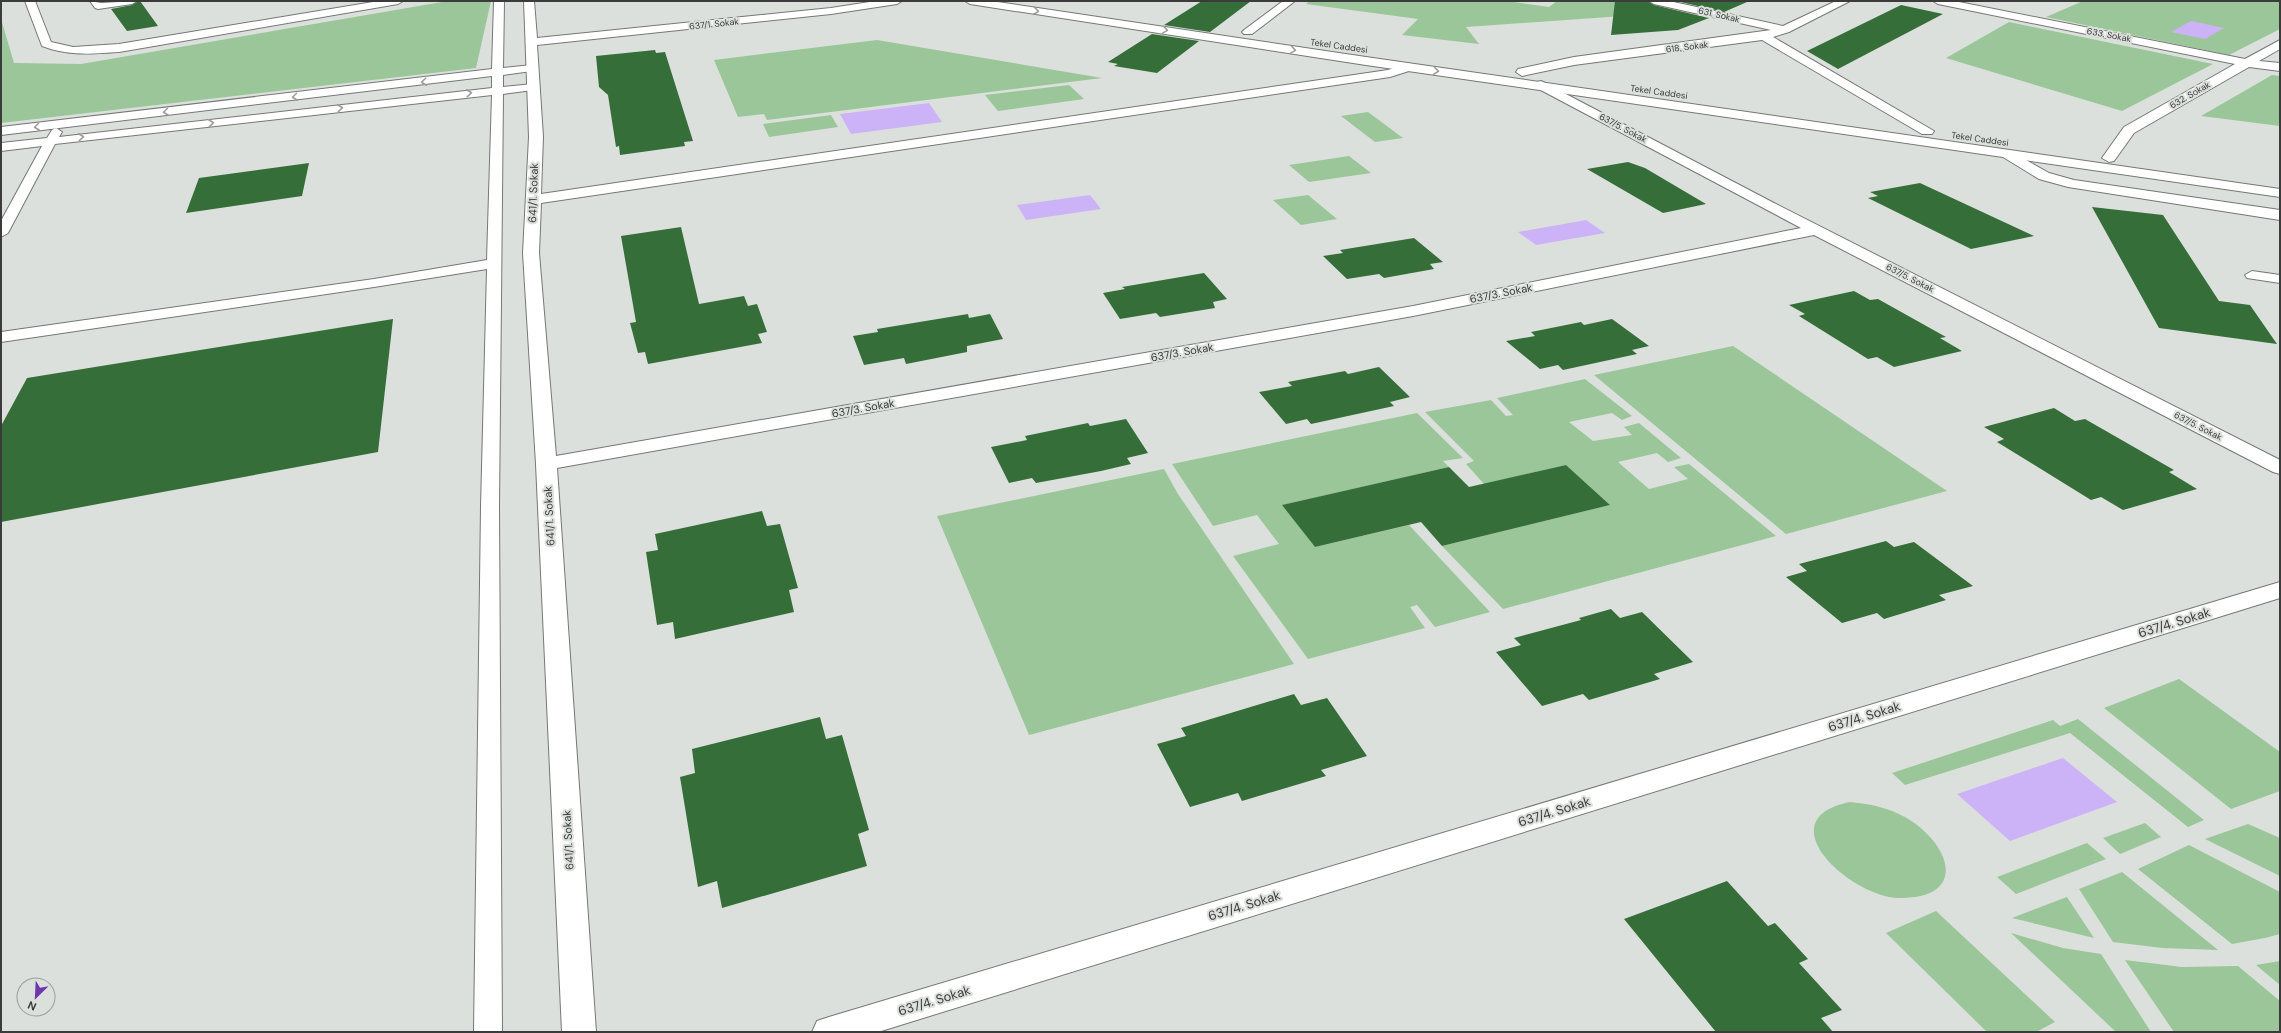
<svg xmlns="http://www.w3.org/2000/svg" width="2281" height="1033" font-family="'DM Sans',sans-serif">
  <style>
    .green { fill: #9ac69a }
    .water { fill: #ccb3f8 }
    .building { fill: #366e3a }
    .lines { fill: none; stroke-linecap: round; stroke-linejoin: round }
    .service-casing { stroke: #757875; stroke-width: 2 }
    .minor-casing { stroke: #757875; stroke-width: 2 }
    .secondary-casing { stroke: #757875; stroke-width: 2 }
    .service { fill: #fff; fill-rule: evenodd }
    .minor { fill: #fff; fill-rule: evenodd }
    .secondary { fill: #fff; fill-rule: evenodd }
    .oneway { stroke: #9c9d9c }
    .labels { text-anchor: middle; stroke-width: 4; stroke-linejoin: round; paint-order: stroke }
    .far-street-label { font-size: 9px; fill: #3a3b3a; stroke: #dce0dc }
    .street-label { font-size: 11px; fill: #3a3b3a; stroke: #dce0dc }
    .near-street-label { font-size: 13px; fill: #3a3b3a; stroke: #dce0dc }
  </style>
  <rect width="100%" height="100%" fill="#dce0dc"/>
  <g class="green">
    <path d="M448 1H491L476 68 1 123V19L14 63 81 64Z"/>
    <path d="M1310 1H1507L1549 7 1557 1H1625L1651 14 1466 27 1479 44 1402 35 1418 19 1306 4Z"/>
    <path d="M2083 1H2280V29L2229 55 2046 17Z"/>
    <path d="M2009 22 2213 64 2122 111 1946 58Z"/>
    <path d="M877 40 1102 78 767 120 764 114 738 117 714 60Z"/>
    <path d="M2272 75 2280 76V126L2201 116Z"/>
    <path d="M1069 85 1084 99 998 111 985 95Z"/>
    <path d="M1368 112 1403 138 1375 142 1341 116Z"/>
    <path d="M831 115 838 127 769 137 763 124Z"/>
    <path d="M1349 156 1371 173 1309 182 1289 165Z"/>
    <path d="M1308 195 1337 219 1301 225 1273 200Z"/>
    <path d="M1733 346 1947 491 1786 534 1594 375Z"/>
    <path d="M1585 379 1632 416 1622 420 1612 413 1569 422 1593 441 1632 435 1624 427 1639 423 1681 458 1668 462 1657 453 1618 462 1649 489 1688 479 1674 467 1689 464 1776 536 1503 609 1442 546 1610 505 1566 465 1484 484 1466 464 1474 461 1425 412 1491 400 1506 416 1513 415 1497 398Z"/>
    <path d="M1417 413 1463 458 1443 461 1449 467 1283 505 1315 547 1409 525 1490 612 1435 627 1417 605 1410 607 1425 628 1308 659 1233 556 1279 544 1257 515 1213 526 1172 464Z"/>
    <path d="M1164 469 1178 494 1294 664 1029 735 937 516Z"/>
    <path d="M2179 679 2280 752V791L2231 809 2104 708Z"/>
    <path d="M2078 719 2204 820 2188 827 2070 733 1905 785 1892 773 2053 720 2060 726Z"/>
    <path d="M1850 802C1873 804 1894 809 1913 822 1954 851 1964 899 1899 898 1850 897 1765 819 1850 802Z"/>
    <path d="M2145 823 2161 837 2120 854 2103 838Z"/>
    <path d="M2248 824 2280 838V876L2205 839Z"/>
    <path d="M2087 843 2106 859 2016 894 1997 877Z"/>
    <path d="M2189 845 2280 892V934L2265 938 2232 944 2138 869Z"/>
    <path d="M2122 872 2218 950 2162 948 2113 942 2079 889Z"/>
    <path d="M2067 897 2094 938 2012 918Z"/>
    <path d="M1936 911 2055 1022 2036 1032H1987L1886 933Z"/>
    <path d="M2011 933 2063 948 2101 954 2151 1032H2116Z"/>
    <path d="M2125 960 2182 967 2238 966 2280 1001V1032H2174Z"/>
    <path d="M2280 961V985L2256 965Z"/>
  </g>
  <g class="water">
    <path d="M2191 21 2224 28 2205 39 2171 32Z"/>
    <path d="M929 103 942 122 851 134 840 114Z"/>
    <path d="M1090 195 1101 209 1026 220 1017 205Z"/>
    <path d="M1586 220 1605 233 1536 245 1518 232Z"/>
    <path d="M2063 758 2117 802 2010 841 1957 794Z"/>
  </g>
  <g class="building">
    <path d="M138 1H140L158 26 127 31 111 9 132 5Z"/>
    <path d="M1202 1H1251L1210 32 1164 25Z"/>
    <path d="M1615 1H1648L1654 5 1709 18 1678 30 1611 35Z"/>
    <path d="M1676 1H1746L1747 2 1724 12Z"/>
    <path d="M1901 5 1943 14 1838 69 1807 51Z"/>
    <path d="M1152 34 1199 41 1157 73 1114 66 1118 64 1108 62Z"/>
    <path d="M655 50 656 53 665 52 693 141 684 142 685 146 620 155 619 146 616 147 608 95 599 87 596 56Z"/>
    <path d="M1628 162 1645 168 1706 204 1663 213 1587 169Z"/>
    <path d="M309 163 302 196 186 213 199 178Z"/>
    <path d="M1920 183 2034 236 1971 249 1868 198 1878 196 1870 192Z"/>
    <path d="M2092 207 2163 215 2219 301 2250 305 2277 344 2159 328Z"/>
    <path d="M681 227 699 304 744 296 748 306 757 304 767 332 758 334 762 343 648 364 645 352 638 353 630 323 636 322 621 236Z"/>
    <path d="M1414 238 1443 262 1430 264 1434 269 1384 278 1379 274 1347 279 1323 256 1343 253 1340 250Z"/>
    <path d="M1204 273 1227 299 1213 302 1215 308 1160 317 1156 313 1120 319 1103 293 1125 289 1122 287Z"/>
    <path d="M1854 291 1870 300 1878 299 1946 337 1940 338 1962 351 1894 367 1877 357 1868 359 1799 316 1805 314 1789 305Z"/>
    <path d="M968 314 969 318 990 314 1003 339 967 346V352L906 364 904 358 864 365 853 336 878 332 877 329Z"/>
    <path d="M393 319 378 452 1 522V426L27 378Z"/>
    <path d="M1612 319 1649 346 1632 350 1637 354 1563 370 1558 365 1540 369 1506 341 1535 336 1531 332 1581 322 1584 325Z"/>
    <path d="M1379 367 1410 397 1390 402 1394 406 1311 424 1307 419 1286 424 1259 392 1292 386 1288 382 1345 371 1348 374Z"/>
    <path d="M2054 408 2075 421 2085 419 2174 470 2169 472 2197 489 2123 510 2101 497 2091 500 1997 442 2004 439 1984 427Z"/>
    <path d="M1126 419 1148 453 1127 458 1131 464 1101 471 1036 483 1032 478 1009 483 991 447 1027 440 1025 436 1088 423 1090 426Z"/>
    <path d="M1566 465 1610 505 1442 546 1421 522 1315 547 1282 505 1449 467 1469 487Z"/>
    <path d="M762 511 767 526 780 524 798 588 789 590 794 612 675 639 673 622 657 625 646 552 658 550 655 534Z"/>
    <path d="M1886 541 1894 547 1914 542 1973 586 1939 595 1946 600 1884 619 1877 613 1842 623 1786 577 1807 571 1799 564Z"/>
    <path d="M1611 609 1620 618 1642 612 1693 662 1654 674 1660 679 1589 700 1583 694 1542 706 1496 652 1521 645 1514 638 1581 620 1579 618Z"/>
    <path d="M1294 694 1301 705 1327 698 1367 756 1321 770 1326 776 1242 801 1238 793 1190 807 1157 744 1186 736 1181 728Z"/>
    <path d="M820 717 826 739 842 735 869 830 858 834 867 866 722 908 717 881 698 887 680 777 695 773 692 749Z"/>
    <path d="M1727 881 1768 926 1775 923 1808 959 1799 963 1842 1010 1821 1018 1833 1032H1716L1624 919Z"/>
  </g>
  <g class="lines">
    <g class="service-casing">
      <g id="service">
        <path d="M90 1 101 3 137 1 132 4 98 9 95 8Z"/>
        <path d="M494 1H504L503 68 532 65 537 68 532 71 503 75V87L533 84 538 87 533 90 503 94 499 507 502 1032H474L481 507 487 269 374 287 1 342V332L374 279 487 260 492 95 55 144 8 233 1 237V221L42 146 1 151V143L47 138 52 130 56 128 62 132 59 137 492 88V76L1 135V127L492 69Z"/>
        <path d="M2252 271 2280 275V283L2247 278 2245 275Z"/>
      </g>
    </g>
    <g class="minor-casing">
      <g id="minor">
        <path d="M25 1H35L51 42 73 47 119 44 379 1H403L398 4 119 52C92 54 68 56 42 46Z"/>
        <path d="M524 1H534L537 38 831 8 876 1H902L897 4 831 14 537 45 543 137 541 194 1388 70 1408 63 1414 67 1412 70 1390 77 541 203 539 253 556 456 1413 306 1801 228 1537 88 1535 85 1537 82 1541 81 1772 202 2280 460V474L2273 472 1814 235 1413 316 557 468 596 1032H562L536 464 523 253 529 137Z"/>
        <path d="M1283 1H1295L1252 34H1244L1242 32 1244 30Z"/>
        <path d="M1649 1H1669L1783 26 1836 1H1850L1789 32 1773 37 1934 131 1932 134H1922L1762 40 1574 65 1522 76 1516 72 1518 69 1574 57 1771 30 1654 4Z"/>
        <path d="M1933 1H1954L2245 59 2280 40V49L2259 61 2280 63V71L2249 67 2134 133 2114 161 2109 162 2102 158 2124 127 2235 64 1938 4Z"/>
        <path d="M2008 150 2049 173 2074 180 2280 210V220L2068 187 2039 179 2003 157 2001 154 2003 151Z"/>
        <path d="M2280 582V598L878 1032H812L817 1021 829 1017Z"/>
      </g>
    </g>
    <g class="secondary-casing">
      <path id="secondary" d="M965 1H991L1366 57 2280 189V197L1366 65 970 4Z"/>
    </g>
    <use href="#service" class="service"/>
    <use href="#minor" class="minor"/>
    <use href="#secondary" class="secondary"/>
  </g>
  <defs><path id="oneway-chevron" d="M-2-3.5L2.5 0L-2 3.5" fill="none" stroke-width="1.6" stroke-linecap="round" stroke-linejoin="round"/></defs>
  <g class="oneway">
    <use href="#oneway-chevron" transform="translate(1036 11) rotate(8)"/>
    <use href="#oneway-chevron" transform="translate(1165 30) rotate(9)"/>
    <use href="#oneway-chevron" transform="translate(1293 50) rotate(9)"/>
    <use href="#oneway-chevron" transform="translate(1436 71) rotate(8)"/>
    <use href="#oneway-chevron" transform="translate(424 82) rotate(173)"/>
    <use href="#oneway-chevron" transform="translate(469 93) rotate(-6)"/>
    <use href="#oneway-chevron" transform="translate(295 97) rotate(173)"/>
    <use href="#oneway-chevron" transform="translate(340 108) rotate(-6)"/>
    <use href="#oneway-chevron" transform="translate(166 112) rotate(173)"/>
    <use href="#oneway-chevron" transform="translate(211 123) rotate(-6)"/>
    <use href="#oneway-chevron" transform="translate(37 127) rotate(173)"/>
    <use href="#oneway-chevron" transform="translate(81 137) rotate(-6)"/>
  </g>
  <g class="labels">
    <g class="far-street-label">
      <text transform="translate(1719 15) rotate(13)" y="3">631. Sokak</text>
      <text transform="translate(714 24) rotate(-6)" y="3">637/1. Sokak</text>
      <text transform="translate(2109 35) rotate(11)" y="3">633. Sokak</text>
      <text transform="translate(1339 46) rotate(8)" y="3">Tekel Caddesi</text>
      <text transform="translate(1687 47) rotate(-7)" y="3">618. Sokak</text>
      <text transform="translate(1659 92) rotate(8)" y="3">Tekel Caddesi</text>
      <text transform="translate(2190 95) rotate(-30)" y="3">632. Sokak</text>
      <text transform="translate(1623 128) rotate(28)" y="3">637/5. Sokak</text>
      <text transform="translate(1980 139) rotate(8)" y="3">Tekel Caddesi</text>
      <text transform="translate(1910 278) rotate(27)" y="3">637/5. Sokak</text>
      <text transform="translate(2198 426) rotate(27)" y="3">637/5. Sokak</text>
    </g>
    <g class="street-label">
      <text transform="translate(533 193) rotate(-88)" y="4">641/1. Sokak</text>
      <text transform="translate(1501 293) rotate(-11)" y="4">637/3. Sokak</text>
      <text transform="translate(1182 352) rotate(-10)" y="4">637/3. Sokak</text>
      <text transform="translate(863 408) rotate(-10)" y="4">637/3. Sokak</text>
      <text transform="translate(549 516) rotate(-93)" y="4">641/1. Sokak</text>
      <text transform="translate(568 840) rotate(-93)" y="4">641/1. Sokak</text>
    </g>
    <g class="near-street-label">
      <text transform="translate(2174 622) rotate(-17)" y="5">637/4. Sokak</text>
      <text transform="translate(1864 716) rotate(-17)" y="5">637/4. Sokak</text>
      <text transform="translate(1554 811) rotate(-17)" y="5">637/4. Sokak</text>
      <text transform="translate(1244 905) rotate(-17)" y="5">637/4. Sokak</text>
      <text transform="translate(934 1000) rotate(-17)" y="5">637/4. Sokak</text>
    </g>
  </g>
  <rect width="2281" height="1033" fill="none" stroke="#3a3b3a" stroke-width="4"/>
  <g transform="translate(36 997) rotate(204)"><circle r="19" fill="#dce0dc" stroke="#9b9e9b"/>
  <path d="M0-3L7 15L0 10L-7 15Z" fill="#6e37ae"/>
  <text y="-6" font-size="11" font-weight="bold" text-anchor="middle" fill="#3a3b3a">N</text>
  </g>
</svg>
